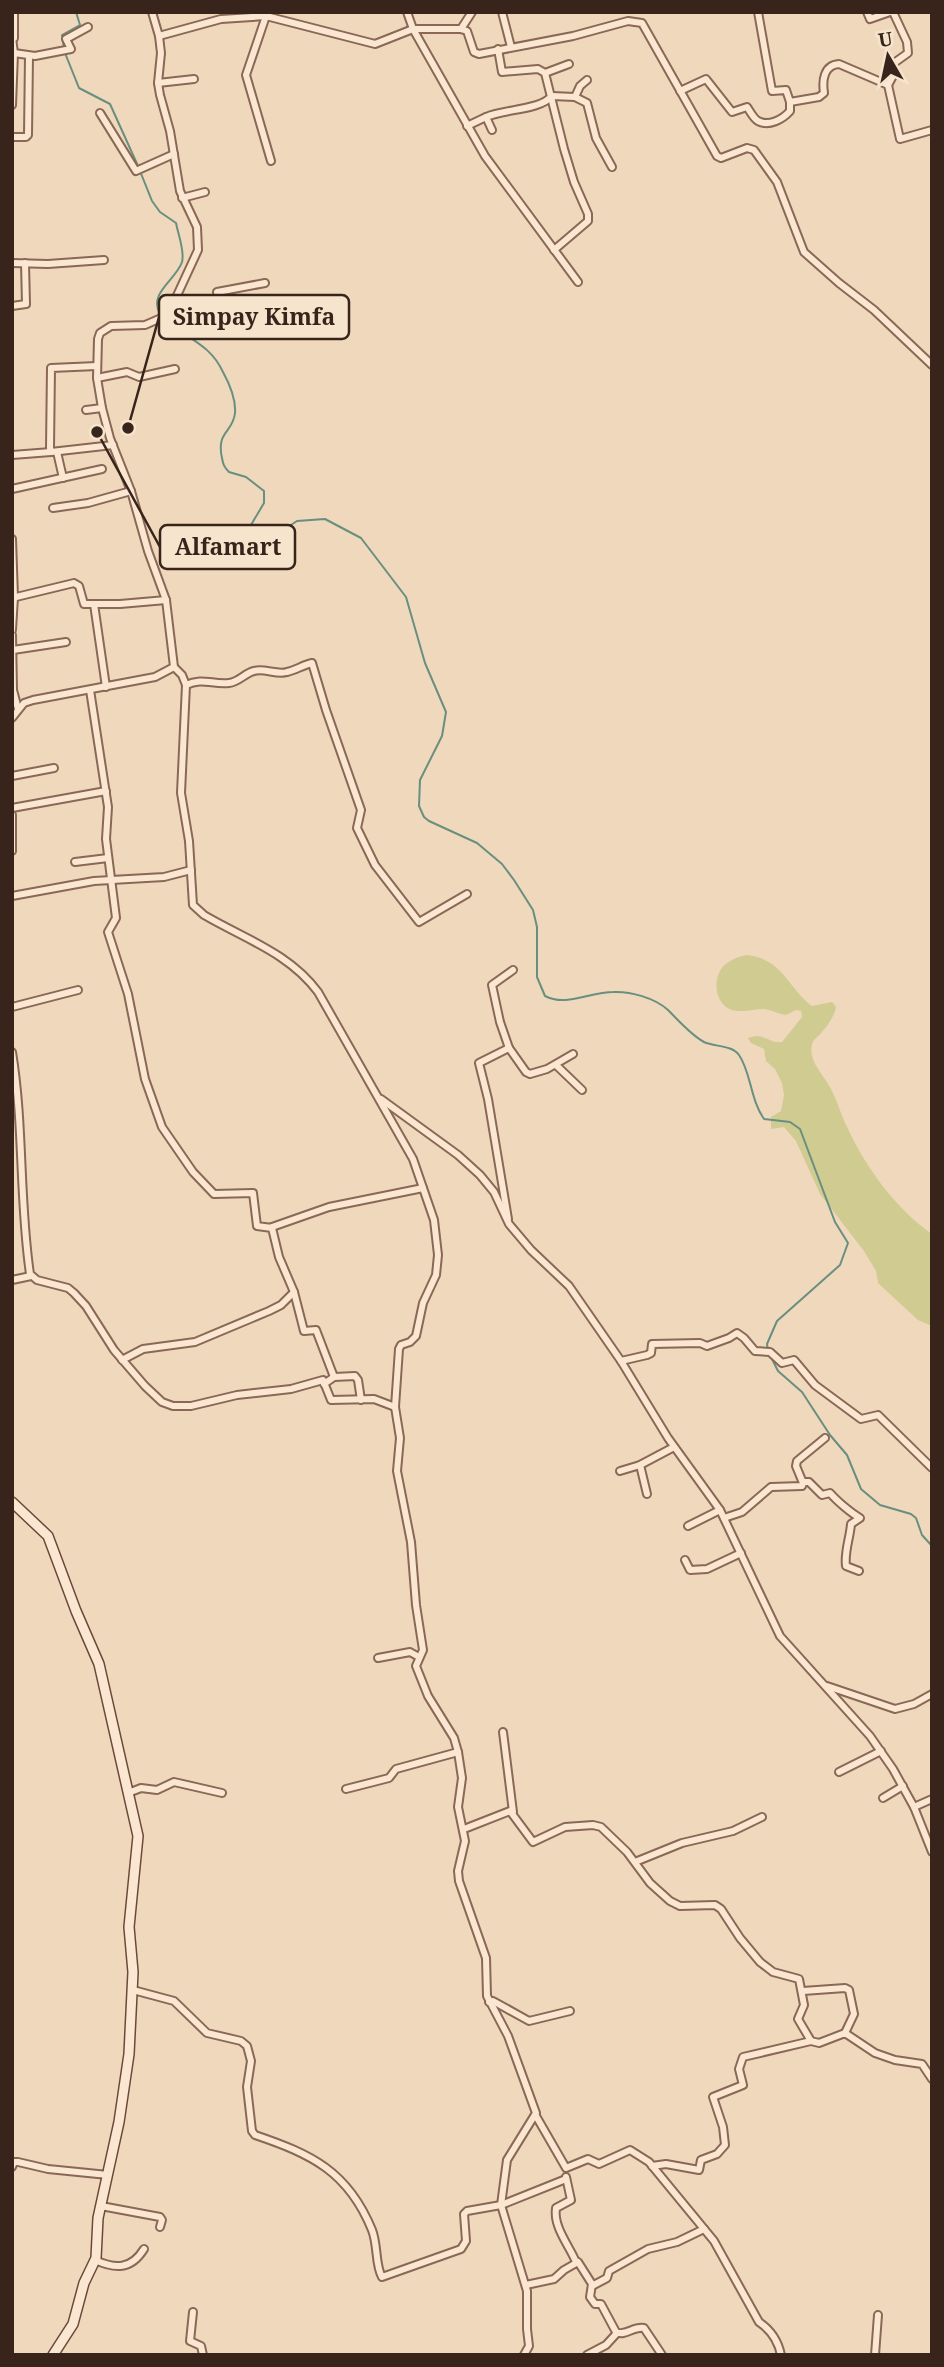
<svg xmlns="http://www.w3.org/2000/svg" width="944" height="2367" font-family="'Noto Serif',serif">
  <style>
    .green { fill: #cfcb91 }
    .lines { fill: none; stroke-linecap: round; stroke-linejoin: round }
    .stream { stroke: #688f7f; stroke-width: 2 }
    .street-casing { stroke: #896855; stroke-width: 10 }
    .secondary-casing { stroke: #6b4939; stroke-width: 12 }
    .street { stroke: #fbe7d1; stroke-width: 6 }
    .secondary { stroke: #fbe7d1; stroke-width: 9 }
    .leader { fill: none; stroke: #38241b; stroke-width: 2.5 }
    .callout-dot { fill: #38241b; stroke: #f7e4cd; stroke-width: 2.5 }
    .callout { fill: #f7e4cd; stroke: #38241b; stroke-width: 2.5 }
    .callout-label { font-size: 23px; text-anchor: middle; font-weight: bold; fill: #38241b }
  </style>
  <rect width="100%" height="100%" fill="#f0d8bd"/>
  <path class="green" d="M747 955C783 959 788 988 812 1006L832 1002 836 1007C834 1019 822 1033 813 1041 806 1060 823 1073 831 1089 838 1102 841 1116 848 1129 866 1168 897 1210 932 1234V1326L918 1320 878 1283 876 1271 864 1251 820 1194 796 1141 784 1127 771 1129V1117L781 1111 784 1095 782 1083 775 1069 766 1061 764 1049 751 1043 748 1038C765 1032 769 1044 782 1042L802 1017 801 1011 796 1010 786 1015C778 1014 772 1010 764 1009 754 1009 742 1013 732 1010 713 1004 712 974 726 964 732 959 740 956 747 955Z"/>
  <g class="lines">
    <g class="stream">
      <path d="M64 48 62 35 80 25 76 12"/>
      <path d="M65 53 79 88 110 104 138 166"/>
      <path d="M140 171 152 201 160 212 176 223C178 234 185 251 182 262 176 280 148 293 160 314"/>
      <path d="M164 318C185 339 209 342 223 372 229 383 236 400 235 413 233 433 216 431 222 458 223 464 224 467 229 472L246 477 264 491V503L248 530 253 541 259 546H270L282 541 291 525 297 521 325 519 361 538 406 597 425 663 446 712 442 736 420 780 419 806 424 817 429 821 477 843 502 864 514 880 533 910 537 927V977L545 996C566 1007 590 992 613 992 630 991 655 998 668 1010 679 1021 691 1035 704 1042 715 1047 732 1045 739 1055 751 1072 750 1099 764 1119L790 1122 800 1129 835 1222 848 1243 840 1265 777 1321 767 1344 768 1350"/>
      <path d="M770 1355 778 1371 802 1392 830 1435 847 1455 861 1489 880 1505 911 1514 916 1518 922 1535 932 1546"/>
    </g>
    <g class="street-casing">
      <g id="street">
        <path d="M407 12 413 29 485 156 578 282"/>
        <path d="M502 12 511 47"/>
        <path d="M758 12 772 91 786 90 790 102 819 97 824 93C822 80 824 65 839 64L888 85 900 139 932 130"/>
        <path d="M867 12 870 19 890 12"/>
        <path d="M266 16 246 75 271 161"/>
        <path d="M461 29 472 12"/>
        <path d="M159 36 221 19 266 16 375 44 413 29H461L467 31 474 52 479 54 573 36 628 21 642 23 717 156 721 158 747 148 754 150 777 182 804 252 839 283 874 310 932 365"/>
        <path d="M12 38 14 53 12 105"/>
        <path d="M14 38V12"/>
        <path d="M498 49 502 72 538 69 545 73 564 149 574 182 588 214V221L554 250"/>
        <path d="M14 53 35 56 71 49 66 39 88 27"/>
        <path d="M545 73 569 64"/>
        <path d="M158 83 194 79"/>
        <path d="M888 85 894 74V63L908 53 907 42 893 12"/>
        <path d="M680 91 706 79 732 112 747 107C750 111 753 118 758 121 769 127 783 119 790 111V102"/>
        <path d="M575 97 580 86 587 80"/>
        <path d="M100 113 136 171 174 154"/>
        <path d="M467 126 486 117"/>
        <path d="M492 130 486 117C505 109 540 110 552 96L575 97 587 103 596 138 612 167"/>
        <path d="M12 137H26L28 135 29 56"/>
        <path d="M182 198 205 192"/>
        <path d="M12 263 48 264 104 260"/>
        <path d="M12 306 26 304 25 263"/>
        <path d="M218 335 220 311 217 292 265 283"/>
        <path d="M97 366 51 368 50 448 51 452 113 445"/>
        <path d="M97 378 127 372 139 377 175 369"/>
        <path d="M86 410 102 408"/>
        <path d="M57 452 63 478"/>
        <path d="M12 455 51 452"/>
        <path d="M12 489 102 469"/>
        <path d="M53 508 88 503 131 491"/>
        <path d="M12 539 14 597 12 630"/>
        <path d="M12 598 74 583 79 586 84 604H120L166 600"/>
        <path d="M94 604 106 687"/>
        <path d="M12 635 13 690 18 709"/>
        <path d="M13 650 66 642"/>
        <path d="M174 667 182 675 186 685 181 793 189 841 193 905 204 915C245 939 289 953 318 992L413 1159 434 1220 438 1255 436 1275 423 1303 416 1336 410 1342 401 1345 399 1349 395 1407 400 1438 397 1471 411 1542 416 1605 423 1650 416 1666 428 1696 454 1738 458 1752 462 1778 458 1807 465 1841 458 1871 459 1881 486 1958 487 1996 508 2036 536 2113 507 2160 501 2205 527 2291V2329L529 2346 524 2355"/>
        <path d="M186 685C202 677 213 685 229 683 239 682 245 673 254 671 264 668 277 675 287 672 296 670 303 665 312 663L326 710 361 810 357 828 375 865 419 922 467 894"/>
        <path d="M90 690 108 807 106 839 116 918 108 932 128 994 145 1079 162 1127 193 1172 214 1194 253 1193 257 1226 272 1228 279 1257 294 1292 281 1305 269 1311 195 1342 143 1349 122 1360"/>
        <path d="M12 718 24 703 33 700 155 677 174 667 166 600 148 551 131 491 110 438 102 408 97 378 98 339 100 333 111 326 145 325 168 315 198 250 197 227 180 191 170 131 160 95 158 83 161 53 159 36 152 12"/>
        <path d="M12 776 54 768"/>
        <path d="M12 808 106 791"/>
        <path d="M12 815V851"/>
        <path d="M75 862 108 858"/>
        <path d="M12 896 94 881 164 877 191 870"/>
        <path d="M12 1007 78 990"/>
        <path d="M509 1048 526 1072 530 1074 547 1069 573 1054"/>
        <path d="M12 1052C24 1125 19 1200 30 1274L37 1280 68 1288 74 1293 86 1306 114 1350 145 1386 162 1402 173 1406H191L237 1395 291 1389 323 1380 331 1400 374 1399 395 1407"/>
        <path d="M556 1065 582 1090"/>
        <path d="M381 1099 458 1155 480 1175 494 1192 509 1224 531 1250 569 1286 621 1361 668 1438 720 1510 780 1636 870 1736 893 1769 914 1807 932 1852"/>
        <path d="M508 1219 488 1099 479 1063 509 1048 500 1022 492 985 513 970"/>
        <path d="M272 1227 329 1207 423 1188"/>
        <path d="M12 1280 31 1276"/>
        <path d="M294 1292 304 1331 316 1330 334 1377"/>
        <path d="M621 1361 647 1355 651 1353 652 1344 700 1343 707 1346 729 1338 737 1333 744 1338 755 1351 770 1352 782 1363 794 1360 815 1385 861 1419 878 1415 932 1468"/>
        <path d="M324 1384 334 1377 355 1376 358 1380 361 1400"/>
        <path d="M640 1465 647 1494"/>
        <path d="M620 1471 640 1465 674 1447"/>
        <path d="M803 1482H809L822 1495 830 1493C837 1501 851 1513 860 1518L851 1524C850 1538 844 1552 846 1566L859 1571"/>
        <path d="M724 1518 742 1512 771 1487 802 1486 803 1483 796 1466 797 1461 825 1438"/>
        <path d="M688 1526 720 1510"/>
        <path d="M685 1560 690 1570 707 1569 741 1553"/>
        <path d="M378 1658 410 1652 419 1657"/>
        <path d="M827 1686 895 1709 914 1704 932 1694"/>
        <path d="M503 1732 513 1812"/>
        <path d="M839 1772 881 1751"/>
        <path d="M346 1789 389 1778 396 1769 458 1752"/>
        <path d="M128 1793 141 1788 157 1790 174 1782 222 1793"/>
        <path d="M883 1798 903 1786"/>
        <path d="M914 1807 932 1799"/>
        <path d="M464 1829 510 1811 533 1842 565 1827 593 1825 601 1827 627 1852 650 1883 670 1901 680 1906 715 1905 721 1909 740 1938 760 1962 773 1972 799 1979 804 2005 798 2019 811 2041 819 2043 845 2033 875 2053 895 2060 922 2064 932 2079"/>
        <path d="M635 1862 682 1843 733 1831 762 1817"/>
        <path d="M133 1990 174 2001 207 2033 241 2041 247 2046 251 2061 247 2087 252 2131 255 2135C311 2154 348 2171 372 2230 378 2245 375 2265 382 2277L461 2249 466 2241 464 2214 467 2211 501 2205 566 2179"/>
        <path d="M803 1991 845 1988 849 1990 854 2014 845 2033"/>
        <path d="M489 2002 493 2001 529 2021 570 2011"/>
        <path d="M536 2116 566 2168 588 2159 599 2164 630 2150 649 2162 714 2241 759 2322C771 2330 778 2340 781 2355"/>
        <path d="M652 2166 666 2164 699 2170 701 2160 717 2154 725 2145 723 2127 713 2097 743 2085 739 2069 743 2057 811 2041"/>
        <path d="M12 2167 14 2162H18L48 2169 108 2175"/>
        <path d="M566 2177 571 2200 556 2208C553 2227 569 2245 576 2262"/>
        <path d="M101 2206 160 2217 162 2220 160 2227"/>
        <path d="M95 2260C115 2269 131 2270 144 2249"/>
        <path d="M526 2285 554 2279 564 2270 578 2262 592 2284 590 2297 595 2304H601L616 2332C625 2337 633 2326 644 2328L662 2355"/>
        <path d="M592 2286 607 2278 609 2271 648 2249 677 2242 704 2229"/>
        <path d="M193 2312 190 2341 201 2346 203 2355"/>
        <path d="M587 2355 606 2345 617 2333"/>
        <path d="M875 2355 878 2315"/>
      </g>
    </g>
    <g class="secondary-casing">
      <path id="secondary" d="M12 1502 48 1536 76 1611 99 1664 138 1836 129 1927 133 1972 129 2054 119 2122 98 2218 96 2258 84 2283 73 2324 53 2355"/>
    </g>
    <use href="#street" class="street"/>
    <use href="#secondary" class="secondary"/>
  </g>
  <path class="leader" d="M128 428L159 317M97 432L160 547"/>
  <g class="callout-dot">
    <circle cx="128" cy="428" r="7"/>
    <circle cx="97" cy="432" r="7"/>
  </g>
  <g class="callout">
    <rect x="159" y="295" width="190" height="44" rx="7"/>
    <rect x="160" y="525" width="135" height="44" rx="7"/>
  </g>
  <g class="callout-label">
    <text x="254" y="325">Simpay Kimfa</text>
    <text x="228" y="555">Alfamart</text>
  </g>
  <rect width="944" height="2367" fill="none" stroke="#38241b" stroke-width="28"/>
  <g transform="translate(888 56) rotate(351)" stroke="#f7e4cd" stroke-width="5" paint-order="stroke">
  <path d="M0-5L12 26L0 18L-12 26Z" fill="#38241b"/>
  <text y="-10" font-size="19" font-weight="bold" text-anchor="middle" fill="#38241b">U</text>
  </g>
</svg>
